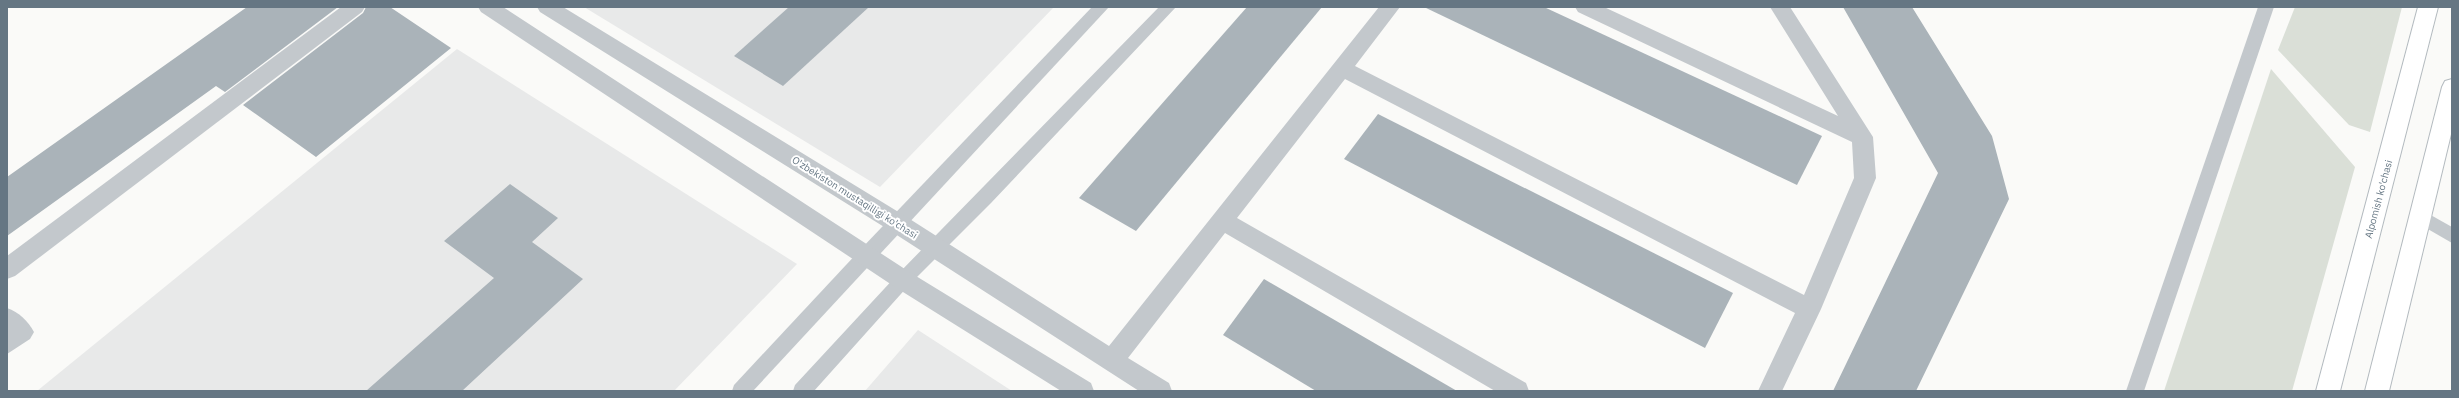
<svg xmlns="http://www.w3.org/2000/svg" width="2459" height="398" font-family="'IBM Plex Sans',sans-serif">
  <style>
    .built { fill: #e8e9e9 }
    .green { fill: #dadfd7 }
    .building { fill: #aab3b9 }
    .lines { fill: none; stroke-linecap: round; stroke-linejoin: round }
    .secondary-casing { stroke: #b3babf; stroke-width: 2 }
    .lane { fill: #c3c8cc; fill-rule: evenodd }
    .street { fill: #c3c8cc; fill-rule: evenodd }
    .secondary { fill: #fff; fill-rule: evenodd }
    .labels { text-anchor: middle; stroke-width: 4; stroke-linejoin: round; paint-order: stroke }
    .street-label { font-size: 10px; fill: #657683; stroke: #fff }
  </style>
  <rect width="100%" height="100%" fill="#fafaf8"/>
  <g class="built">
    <path d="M584 7H1054L880 187Z"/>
    <path d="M457 49 797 264 674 391H37Z"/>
    <path d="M918 330 1012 391H865Z"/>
  </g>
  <g class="green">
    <path d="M2295 7H2402L2370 132 2349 125 2278 50Z"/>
    <path d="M2271 69 2355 167 2292 391H2164Z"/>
  </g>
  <g class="building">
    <path d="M247 7H338L225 92 216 86 7 236V177Z"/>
    <path d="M366 7H390L451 48 316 157 243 105 363 13Z"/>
    <path d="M789 7H869L783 86 734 56Z"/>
    <path d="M1247 7H1322L1136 231 1079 198Z"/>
    <path d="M1424 7H1544L1822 136 1797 185Z"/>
    <path d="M1843 7H1912L1992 136 2009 199 1916 391H1833L1938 173Z"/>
    <path d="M1378 114 1733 293 1705 348 1344 159Z"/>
    <path d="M510 184 558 218 532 242 583 279 462 391H366L494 278 444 241Z"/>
    <path d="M1264 279 1457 391H1316L1223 335Z"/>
  </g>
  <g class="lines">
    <g class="secondary-casing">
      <g id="secondary">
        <path d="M2418 7H2438L2340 391H2316Z"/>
        <path d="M2452 79V130L2389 391H2365L2442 87 2445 81Z"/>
      </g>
    </g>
    <g class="lane">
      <path d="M1092 7H1109L753 391H732L734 385 860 250Z"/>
      <path d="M1159 7H1176L991 203 909 285 814 391H793L795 385 897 275Z"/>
      <path d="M2258 7H2274L2144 391H2126Z"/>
      <path d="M2420 209 2452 227V243L2414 221 2411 216 2414 211Z"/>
    </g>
    <g class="street">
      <path d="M341 7H365L362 12 15 276 7 279V256Z"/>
      <path d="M478 7H503L911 273 1091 383 1094 391H1061L895 287 481 12Z"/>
      <path d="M537 7H563L905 216 1109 346 1379 7H1400L1355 66 1804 295 1854 178 1852 142 1578 12 1575 7H1604L1838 116 1770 7H1790L1873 137 1876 178 1821 309 1782 391H1758L1795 313 1345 79 1237 218 1526 383 1529 391H1495L1225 233 1128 358 1169 383 1172 391H1139L889 230 540 12Z"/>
      <path d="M7 308C19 312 28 321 34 332L30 339 7 354Z"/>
    </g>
    <use href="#secondary" class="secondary"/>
  </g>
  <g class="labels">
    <g class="street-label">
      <text transform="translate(855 197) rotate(32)" y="4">O'zbekiston mustaqilligi ko'chasi</text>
      <text transform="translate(2378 199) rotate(-75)" y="4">Alpomish ko'chasi</text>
    </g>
  </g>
  <rect width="2459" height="398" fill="none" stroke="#657683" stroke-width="16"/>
</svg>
